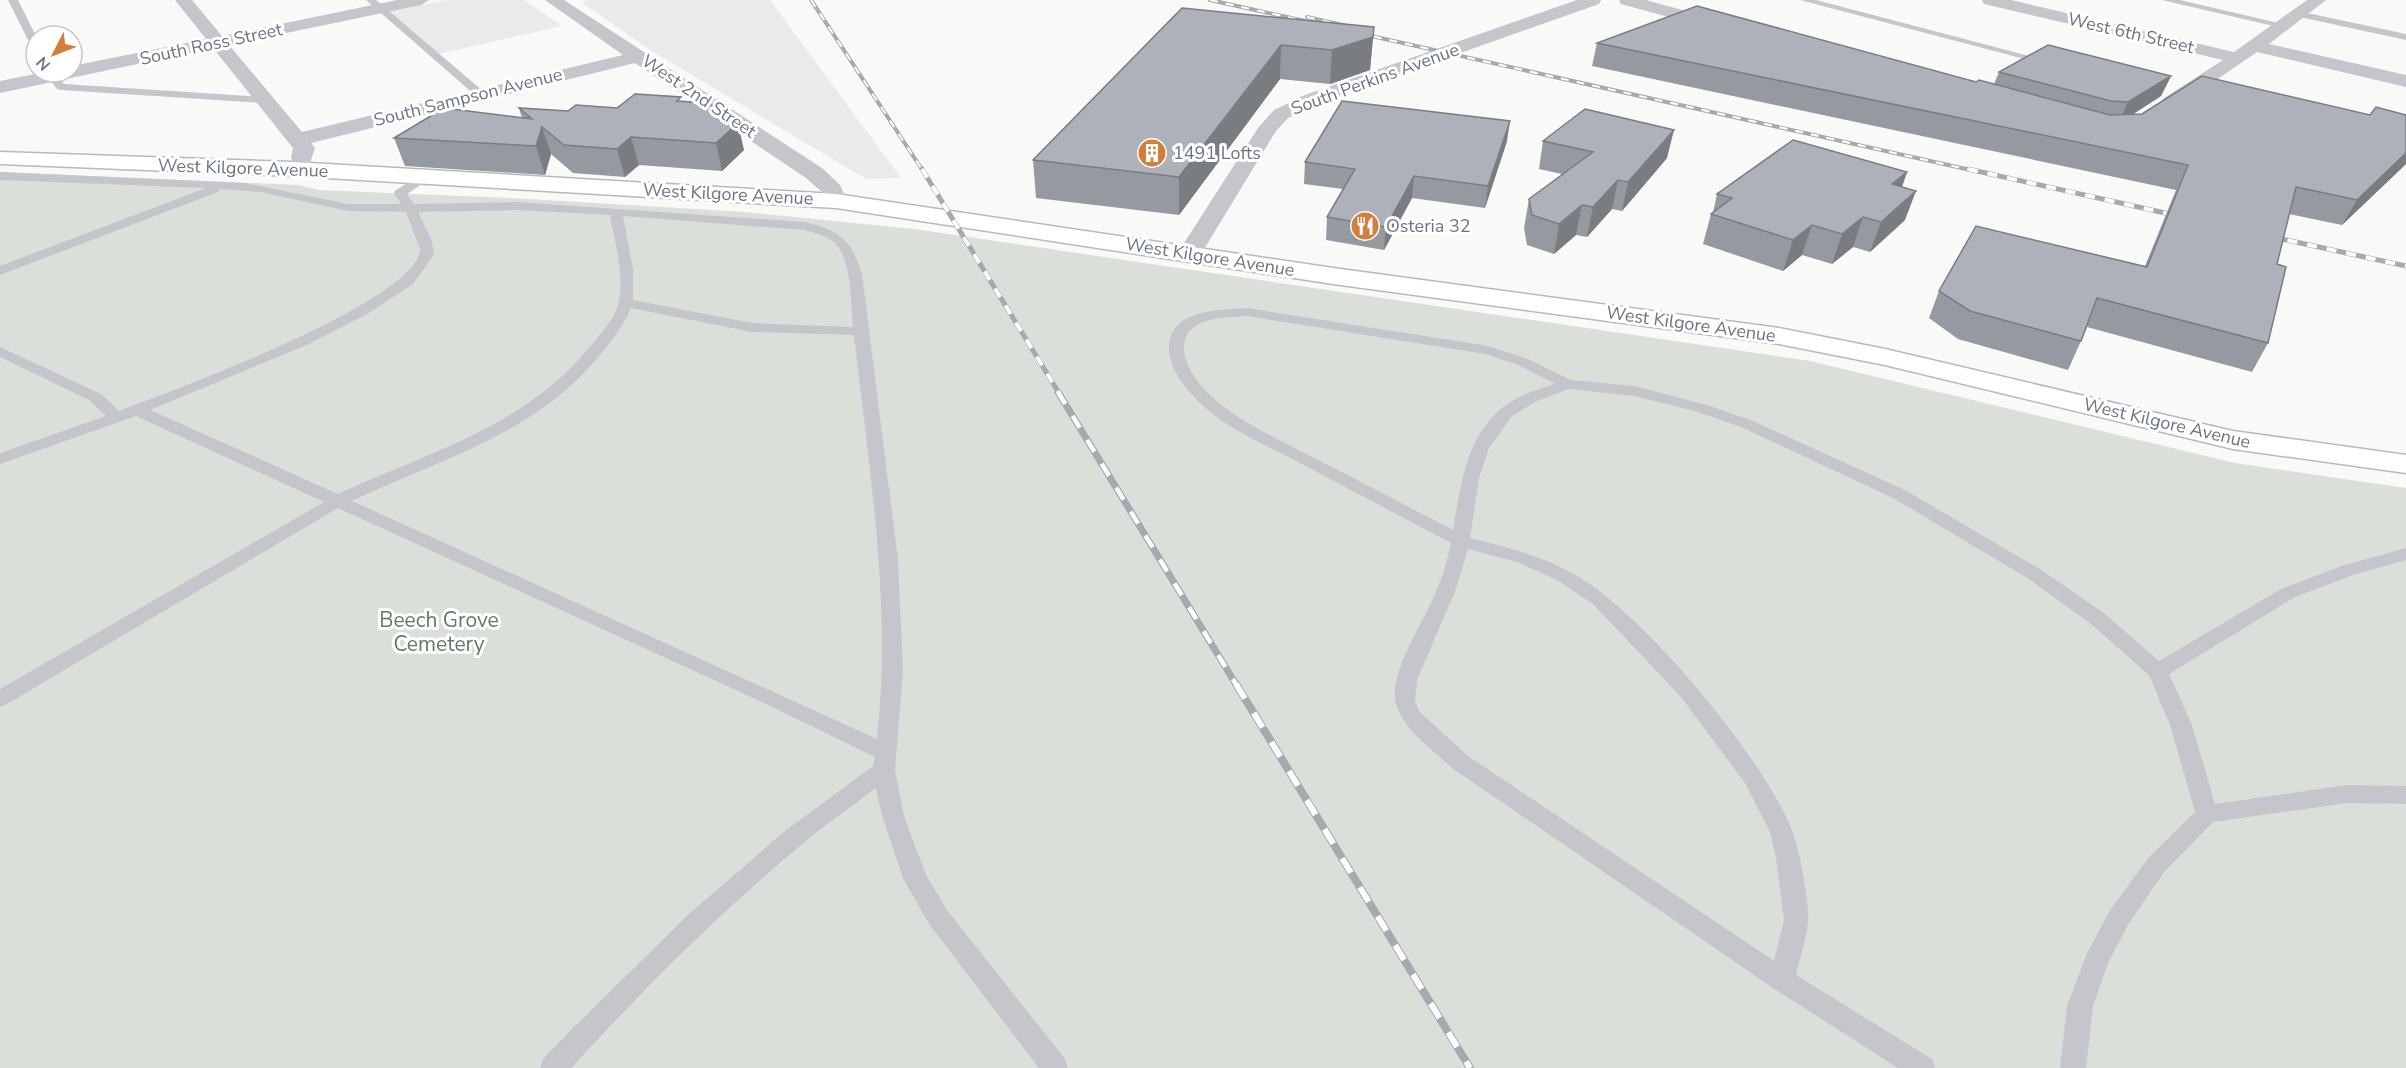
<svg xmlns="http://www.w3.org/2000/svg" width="2406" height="1068" font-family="'Nunito Sans',sans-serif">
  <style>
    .built { fill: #eaeaeb }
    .green { fill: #dae0d9 }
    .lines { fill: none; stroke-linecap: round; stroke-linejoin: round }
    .secondary-casing { stroke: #b6babf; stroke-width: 3 }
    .lane { fill: #c4c6cb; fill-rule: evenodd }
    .street { fill: #c4c6cb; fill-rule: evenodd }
    .secondary { fill: #fff; fill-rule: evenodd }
    .rail-far3-casing { stroke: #a5a9b0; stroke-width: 4 }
    .rail-far2-casing { stroke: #a5a9b0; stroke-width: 5 }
    .rail-far1-casing { stroke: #a5a9b0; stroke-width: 7 }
    .rail-casing { stroke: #a5a9b0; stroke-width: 8 }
    .rail-far3 { stroke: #fff; stroke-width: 2; stroke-dasharray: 8; stroke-linecap: butt }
    .rail-far2 { stroke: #fff; stroke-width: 4; stroke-dasharray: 10; stroke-linecap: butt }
    .rail-far1 { stroke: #fff; stroke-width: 4.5; stroke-dasharray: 14; stroke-linecap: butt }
    .rail { stroke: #fff; stroke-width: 6; stroke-dasharray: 17; stroke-linecap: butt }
    .wall { fill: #9599a0 }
    .shaded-wall { fill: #797d82 }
    .building { fill: #adb2ba; stroke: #797d82; stroke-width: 1.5 }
    .labels { text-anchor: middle; stroke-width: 6; stroke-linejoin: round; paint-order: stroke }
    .far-street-label { font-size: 18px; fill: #6b7586; stroke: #fff }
    .far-poi-label { font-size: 18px; fill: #6b7586; stroke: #fff; text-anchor: start }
    .park-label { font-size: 21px; fill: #667966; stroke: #fff }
  </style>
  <rect width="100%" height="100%" fill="#f9f9f8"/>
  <g class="built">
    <path d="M447 0H524L562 26 434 55 386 12Z"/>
    <path d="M588 0H770L901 178 866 179 650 50 581 2Z"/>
  </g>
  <path class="green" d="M0 172 298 185 319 190 511 198 745 212 914 229 1810 361 2235 463 2406 488V1068H0Z"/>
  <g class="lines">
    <g class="secondary-casing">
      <path id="secondary" d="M0 152 293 162 836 194 1333 268 1779 328 1885 349 2233 431 2406 455V473L2233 449 1885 365 1779 344 1333 284 836 208 293 176 0 164Z"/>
    </g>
    <g class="lane">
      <path d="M8 0H18L36 36V49L31 46Z"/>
      <path d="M366 0H376L484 92V96H476Z"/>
      <path d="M1800 0H1816L2056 63 2051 66Z"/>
      <path d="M2162 0H2180L2287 25 2282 28Z"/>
      <path d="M2298 11 2406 34V40L2295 16V12Z"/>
      <path d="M44 72H54L64 84 264 97 269 100 264 103 61 90 57 89Z"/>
      <path d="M0 172 246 183 348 204H401L394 193 396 190 424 173 430 177 428 180 407 194 414 204 517 202 805 222C840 231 851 239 862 274L898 560 903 671 895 770 904 816 926 875 947 910 1065 1059 1068 1068H1039L929 924 903 878 882 816 876 788C851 807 824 825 800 846 718 914 643 990 571 1068H540L543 1059 572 1029 690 913 785 831 873 766 875 757 766 704 338 508 7 704 0 707V689L324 502 136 416 0 464V453L106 416 89 400 0 357V347L101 394 119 411C169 392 419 301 420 249L406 212 348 211 261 192 220 189 218 192 0 275V266L206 188 0 180ZM517 210 610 215C615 243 624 273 619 301 616 317 603 331 593 343 526 427 431 451 338 494L150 410 309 344 369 313 413 284 434 255 432 241 418 212ZM623 216 804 230C815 233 827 236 835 243 852 260 851 304 853 327L752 323 633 300V270ZM631 308 752 332 854 335C869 470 892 604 877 739L352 501C445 457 538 434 604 350 614 337 625 323 631 308Z"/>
      <path d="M1247 308 1488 346 1528 359 1571 380 1634 386 1707 405 1753 421 1905 490 2043 571 2105 614 2159 661 2281 589 2342 566 2406 548V560L2356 574 2295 597 2169 674 2192 725 2215 804 2347 785 2406 786V804L2347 803 2213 822 2165 871 2129 923 2108 963 2093 1006 2086 1068H2060L2067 1006 2087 953 2111 909 2149 857 2195 812 2170 725 2149 675 2091 624 2029 579 1893 498 1741 427 1695 411 1634 396 1569 389 1537 401 1512 416 1489 448 1479 478 1470 538C1505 547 1540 555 1572 573 1641 610 1766 760 1793 833 1799 849 1810 905 1808 922 1806 940 1800 958 1796 975L1932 1059 1935 1068H1898L1773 988 1452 768C1433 750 1407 733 1397 707 1385 678 1423 624 1434 596 1442 579 1447 562 1451 543 1400 516 1349 489 1298 462 1268 446 1234 432 1208 410 1190 395 1167 369 1169 345 1172 309 1220 310 1247 308ZM1247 316 1485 354 1518 365 1555 384C1539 389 1522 394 1507 404 1466 433 1461 485 1453 530 1405 505 1358 480 1310 456 1280 440 1246 425 1219 403 1203 390 1183 368 1184 346 1186 316 1225 318 1247 316ZM1468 549 1517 562 1559 581 1594 605 1681 697 1745 783 1770 832 1776 858 1784 920 1774 961 1468 756 1420 712 1415 701 1417 680 1456 589Z"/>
    </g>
    <g class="street">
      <path d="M175 0H192L222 36 397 0H429L421 5 229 45 302 132 623 55 545 0H564L822 168 840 185 847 201 844 206 836 208 828 206 822 192 806 178 635 63 311 143 315 148 310 163 302 164 294 163 291 158 293 148 213 48 0 93V81L45 72H72V66L206 39Z"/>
      <path d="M1577 0H1601L1599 4 1319 103 1288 118 1276 131 1198 259 1189 261 1180 259 1177 254 1258 128 1274 110 1305 95Z"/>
      <path d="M1619 0H1646L1726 22 1729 26 1726 30 1720 31 1621 4Z"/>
      <path d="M1982 0H2011L2234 52 2307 0H2326L2269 44 2406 75V87L2257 52 2178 106H2164L2161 102 2164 98 2223 60 1984 4Z"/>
    </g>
    <use href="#secondary" class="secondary"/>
    <g class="rail-far3-casing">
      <g id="rail-far3">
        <path d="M811 0 923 171"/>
        <path d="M1210 0 1314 23"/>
        <path d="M1307 17 1351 27"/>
        <path d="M1358 33 1975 171"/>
      </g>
    </g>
    <g class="rail-far2-casing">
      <g id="rail-far2">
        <path d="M922 169 1059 393"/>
        <path d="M1968 169 2183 217"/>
        <path d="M2268 236 2406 266"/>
      </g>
    </g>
    <g class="rail-far1-casing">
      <path id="rail-far1" d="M1058 392 1237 686"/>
    </g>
    <g class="rail-casing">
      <path id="rail" d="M1236 684 1470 1068"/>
    </g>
    <use href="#rail-far3" class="rail-far3"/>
    <use href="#rail-far2" class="rail-far2"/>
    <use href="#rail-far1" class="rail-far1"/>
    <use href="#rail" class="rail"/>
  </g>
  <g class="wall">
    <path d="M1182 8 1374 27 1370 70 1330 84 1280 79 1179 215 1036 198 1033 160Z"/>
    <path d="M1597 43 1994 84 1999 72 2171 76 2161 96 2133 114 2406 115V164L2342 225 2289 214 2277 264 2268 343 2252 372 2087 327 2081 341 2068 370 1958 339 1929 318 1939 291 2145 266 2176 190 1592 66Z"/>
    <path d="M682 101 744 150 722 171 639 165 625 177 573 173 551 154 545 175 405 166 394 138 522 118 519 108 568 111 617 108Z"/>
    <path d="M1507 141 1485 208 1412 198 1384 250 1326 240 1327 217 1343 189 1304 184 1305 162Z"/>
    <path d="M1543 141 1667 158 1622 211 1612 209 1587 237 1576 235 1554 254 1527 245 1524 228 1529 199 1562 174 1539 169Z"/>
    <path d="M1907 172 1902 187 1905 220 1870 252 1853 247 1832 264 1802 255 1783 271 1703 244 1711 214 1713 213 1717 194Z"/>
  </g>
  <g class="shaded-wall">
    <path d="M1374 27 1370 70 1330 84 1332 50Z"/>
    <path d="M1281 45 1280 79 1179 215V177Z"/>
    <path d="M2171 76 2161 96 2118 124 2128 102Z"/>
    <path d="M1510 121 1507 141 1485 208 1488 186Z"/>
    <path d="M738 123 744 150 722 171 716 143Z"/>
    <path d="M542 127 551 154 545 175 536 146Z"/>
    <path d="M1674 130 1667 158 1622 211 1628 182Z"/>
    <path d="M631 137 639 165 625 177 617 149Z"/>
    <path d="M2406 153V164L2342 225 2357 200Z"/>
    <path d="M1907 172 1897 201 1892 184Z"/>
    <path d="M1414 176 1412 198 1384 250 1386 227Z"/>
    <path d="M1618 180 1612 209 1587 237 1593 207Z"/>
    <path d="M1916 191 1905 220 1870 252 1881 222Z"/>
    <path d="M1582 205 1576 235 1554 254 1559 224Z"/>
    <path d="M1863 217 1853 247 1832 264 1842 234Z"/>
    <path d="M1812 225 1802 255 1783 271 1793 240Z"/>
  </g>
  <g class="building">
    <path d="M1697 6 1976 82 1979 80 2110 115 2142 114 2202 76 2370 115 2376 107 2406 115V153L2357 200 2296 187 2277 264 2286 267 2268 343 2097 298 2081 341 1970 311 1939 291 1976 226 2147 267 2188 165 1597 43Z"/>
    <path d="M1182 8 1374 27 1373 37 1332 50 1281 45 1179 177 1033 160Z"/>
    <path d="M2048 45 2171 76 2128 102 2111 101 1999 72Z"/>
    <path d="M635 94 681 97 677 101 708 103 738 123 716 143 631 137 617 149 564 145 542 127 536 146 394 138 444 108 532 119 519 108 568 111 576 105 617 108Z"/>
    <path d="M1342 101 1510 121 1488 186 1414 176 1386 227 1327 217 1355 169 1305 162Z"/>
    <path d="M1585 109 1674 130 1628 182 1618 180 1593 207 1582 205 1559 224 1532 215 1529 199 1593 152 1543 141Z"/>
    <path d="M1793 140 1907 172 1892 184 1916 191 1881 222 1863 217 1842 234 1812 225 1793 240 1711 214 1732 198 1717 194Z"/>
  </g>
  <defs>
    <g id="building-disc" transform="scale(1.5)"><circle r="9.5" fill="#d57e3c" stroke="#fff"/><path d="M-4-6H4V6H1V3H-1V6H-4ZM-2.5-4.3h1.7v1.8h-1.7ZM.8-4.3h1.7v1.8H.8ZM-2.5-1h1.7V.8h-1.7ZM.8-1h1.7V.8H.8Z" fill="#fff"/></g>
    <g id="restaurant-disc" transform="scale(1.5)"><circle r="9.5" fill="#d57e3c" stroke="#fff"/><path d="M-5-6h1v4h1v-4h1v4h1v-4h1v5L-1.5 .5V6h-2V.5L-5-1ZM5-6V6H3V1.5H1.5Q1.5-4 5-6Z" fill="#fff"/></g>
  </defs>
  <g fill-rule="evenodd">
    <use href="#building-disc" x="1152" y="153"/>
    <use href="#restaurant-disc" x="1365" y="226"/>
  </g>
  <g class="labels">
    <g class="far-street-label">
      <text transform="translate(2131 33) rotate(13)" y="6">West 6th Street</text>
      <text transform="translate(211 44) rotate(-12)" y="6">South Ross Street</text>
      <text transform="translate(1375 79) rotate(-20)" y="6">South Perkins Avenue</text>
      <text transform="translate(699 96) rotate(34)" y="6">West 2nd Street</text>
      <text transform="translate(468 97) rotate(-14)" y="6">South Sampson Avenue</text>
      <text transform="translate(243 168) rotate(2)" y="6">West Kilgore Avenue</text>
      <text transform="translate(728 194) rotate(3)" y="6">West Kilgore Avenue</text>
      <text transform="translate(1210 257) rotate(9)" y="6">West Kilgore Avenue</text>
      <text transform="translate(1691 324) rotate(8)" y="6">West Kilgore Avenue</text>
      <text transform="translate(2167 423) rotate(13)" y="6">West Kilgore Avenue</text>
    </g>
    <g class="far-poi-label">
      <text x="1173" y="159">1491 Lofts</text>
      <text x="1386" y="232">Osteria 32</text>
    </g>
    <g class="park-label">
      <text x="439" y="627">Beech Grove<tspan x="439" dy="24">Cemetery</tspan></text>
    </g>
  </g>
  <g transform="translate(54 54) rotate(228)"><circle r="28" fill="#ffffff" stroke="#c4c8cf" stroke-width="1.5"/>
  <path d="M0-4.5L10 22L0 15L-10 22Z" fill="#d57e3c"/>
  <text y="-9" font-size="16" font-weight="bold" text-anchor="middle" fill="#6b7586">N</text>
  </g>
</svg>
